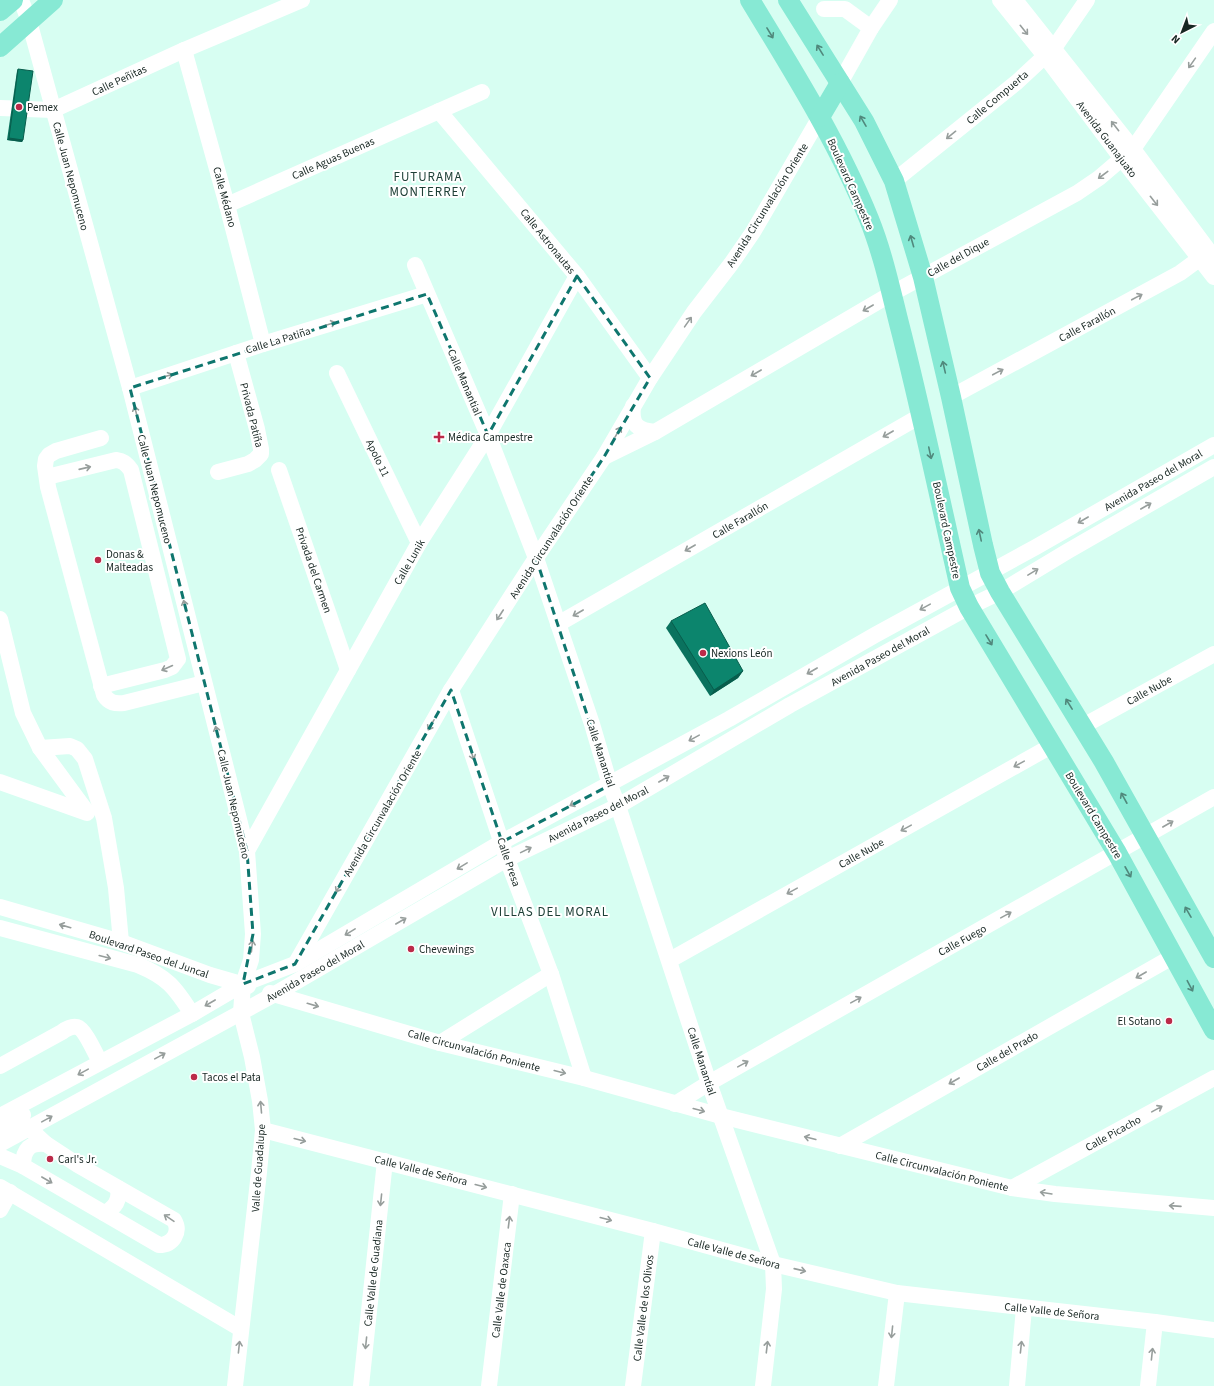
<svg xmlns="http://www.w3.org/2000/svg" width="1214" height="1386" font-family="'Source Sans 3',sans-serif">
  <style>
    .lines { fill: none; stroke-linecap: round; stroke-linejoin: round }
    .minor { stroke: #fff; stroke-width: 16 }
    .major { stroke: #87e9d4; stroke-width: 20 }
    .wall { fill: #0a725e }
    .shaded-wall { fill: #085d4c }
    .building { fill: #0c856d; stroke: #085d4c }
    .oneway { stroke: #979e9c }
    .oneway2 { stroke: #50887c }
    .marked { fill: none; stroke: #0f766e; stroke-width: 3; stroke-dasharray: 8 5; stroke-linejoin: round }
    .poi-dot { fill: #bb2a49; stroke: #fff; stroke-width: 1.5 }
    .labels { text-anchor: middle; stroke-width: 4; stroke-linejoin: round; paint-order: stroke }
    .street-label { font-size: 11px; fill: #182723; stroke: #fff }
    .poi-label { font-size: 11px; fill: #182723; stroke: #fff; text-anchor: start }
    .quarter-label { font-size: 13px; letter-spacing: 1px; fill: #1e4037; stroke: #fff }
  </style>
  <rect width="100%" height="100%" fill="#d7fef2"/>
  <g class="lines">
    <g class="minor">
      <path d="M21 0 29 21 130 388 247 851 253 934 251 960 243 984 241 1013 252 1057 260 1101 263 1130 259 1172 235 1386"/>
      <path d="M1000 0 1045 56 1122 159 1214 277"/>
      <path d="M1015 0 1133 149 1214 258"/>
      <path d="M824 9H845L871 28"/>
      <path d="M184 50 227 205 263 344"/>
      <path d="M840 83 871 28 890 0"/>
      <path d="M0 108 53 110 184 50 302 0"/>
      <path d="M439 111 577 276 650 378"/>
      <path d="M894 181 1017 82 1045 56 1054 48 1087 0"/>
      <path d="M227 205 482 92"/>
      <path d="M415 265 488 435 536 558 592 724 610 785 618 806 709 1083 773 1264 774 1289 763 1386"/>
      <path d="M337 373 419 543"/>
      <path d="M130 388 263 344 427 294"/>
      <path d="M951 397 1180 273 1199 259 1206 251"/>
      <path d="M633 406C631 425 637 430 655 432L891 294 1077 193 1099 178 1133 149 1214 31"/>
      <path d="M101 438 56 451 49 455 46 459 45 466 48 487 104 695C109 703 115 704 124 703L204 683"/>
      <path d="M604 457 655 432"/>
      <path d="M279 470 348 670"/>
      <path d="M218 472 248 464 255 460 261 454V449L257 429 236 353"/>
      <path d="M47 477 116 460C123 461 126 463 131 470L178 659 172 667 165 670 101 686"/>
      <path d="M0 619 23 713 40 748 87 812"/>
      <path d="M558 624 922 415"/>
      <path d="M451 690 507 859 551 974 584 1078"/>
      <path d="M1083 726 1214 654"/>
      <path d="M40 748 70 746 77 749 85 759 104 818 116 888 121 942"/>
      <path d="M0 782 87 813"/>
      <path d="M247 851 419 543 488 435 577 276"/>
      <path d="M0 907 121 942 210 975 248 986"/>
      <path d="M0 928 138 965C167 977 175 987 192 1014"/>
      <path d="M670 960 1053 745"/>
      <path d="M296 963 451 690 536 558 604 457 650 378 694 312 731 264 753 232 820 117"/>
      <path d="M270 993 440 1043 584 1078 721 1116 1012 1188 1055 1194 1214 1208"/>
      <path d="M440 1043 551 974"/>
      <path d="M0 1066 62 1032C66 1029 72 1026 77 1027 85 1029 96 1055 100 1062"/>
      <path d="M675 1104 709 1083 1214 797"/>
      <path d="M0 1116 192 1014 243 984 295 964 502 842 729 719 875 635 1036 547 1214 445"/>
      <path d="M0 1129 23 1115"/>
      <path d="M263 1130 653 1231 773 1264 897 1293 1155 1322 1214 1330"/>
      <path d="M0 1144 275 994 507 859 618 806 790 705 969 607 1000 592 1068 551 1214 467"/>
      <path d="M840 1146 1174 956"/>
      <path d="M0 1156 23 1166 159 1245C173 1245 181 1232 174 1220L78 1165 46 1144 30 1129"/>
      <path d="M23 1166C23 1149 30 1142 46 1144"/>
      <path d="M0 1187 241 1329"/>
      <path d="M1012 1188 1214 1078"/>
      <path d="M0 1210 10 1192"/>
      <path d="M104 1213C115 1208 120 1200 118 1188"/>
      <path d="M361 1386 385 1161"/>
      <path d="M489 1386 512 1194"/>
      <path d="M633 1386 653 1231"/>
      <path d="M886 1386 897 1293"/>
      <path d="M1017 1386 1024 1308"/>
      <path d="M1148 1386 1155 1322"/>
    </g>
    <g class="major">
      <path d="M750 0C793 71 838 142 869 219 884 256 892 297 902 335 923 419 941 504 960 588L969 607 1117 853 1214 1030"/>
      <path d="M788 0 864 121 894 181 923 277 951 397 983 545 990 573 1000 592 1104 762 1214 958"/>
      <path d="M0 11 13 0"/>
      <path d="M0 47 53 0"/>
      <path d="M820 117 840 83"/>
    </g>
  </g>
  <g class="wall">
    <path d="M18 69 23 140 22 142 7 140 17 71Z"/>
    <path d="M671 621 743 671 738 678 710 696 666 628Z"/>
  </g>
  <g class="shaded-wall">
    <path d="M9 138 23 140 22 142 7 140Z"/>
    <path d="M743 671 738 678 710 696 714 690Z"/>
  </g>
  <g class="building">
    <path d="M18 69 33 71 23 140 9 138Z"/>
    <path d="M705 603 743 671 714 690 671 621Z"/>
  </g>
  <defs><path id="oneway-shaft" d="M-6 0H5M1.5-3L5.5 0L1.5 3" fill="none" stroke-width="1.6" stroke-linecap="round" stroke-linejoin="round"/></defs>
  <g class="oneway">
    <use href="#oneway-shaft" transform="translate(1024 30) rotate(51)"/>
    <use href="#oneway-shaft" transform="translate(1192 63) rotate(125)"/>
    <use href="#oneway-shaft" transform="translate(1115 126) rotate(-128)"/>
    <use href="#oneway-shaft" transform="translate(951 135) rotate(141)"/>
    <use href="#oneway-shaft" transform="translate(1103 175) rotate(143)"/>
    <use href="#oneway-shaft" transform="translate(1154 201) rotate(52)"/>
    <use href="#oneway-shaft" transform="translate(1137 297) rotate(-28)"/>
    <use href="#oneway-shaft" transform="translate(868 308) rotate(150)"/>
    <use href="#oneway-shaft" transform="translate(688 322) rotate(-55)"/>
    <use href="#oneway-shaft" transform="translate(330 324) rotate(-17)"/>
    <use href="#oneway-shaft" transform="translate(998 372) rotate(-28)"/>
    <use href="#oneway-shaft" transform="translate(756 373) rotate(150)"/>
    <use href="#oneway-shaft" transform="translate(167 376) rotate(-18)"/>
    <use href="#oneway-shaft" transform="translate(136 412) rotate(-104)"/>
    <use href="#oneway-shaft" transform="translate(618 432) rotate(-60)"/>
    <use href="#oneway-shaft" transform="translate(888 434) rotate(150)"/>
    <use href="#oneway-shaft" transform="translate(85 468) rotate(-13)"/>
    <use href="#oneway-shaft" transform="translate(1146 506) rotate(-30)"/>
    <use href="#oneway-shaft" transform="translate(1083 520) rotate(150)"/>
    <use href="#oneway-shaft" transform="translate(690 548) rotate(150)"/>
    <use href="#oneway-shaft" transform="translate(1033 572) rotate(-31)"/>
    <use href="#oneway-shaft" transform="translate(185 606) rotate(-104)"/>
    <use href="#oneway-shaft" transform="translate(925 607) rotate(151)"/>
    <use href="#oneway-shaft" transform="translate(578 613) rotate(150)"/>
    <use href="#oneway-shaft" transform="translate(500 615) rotate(123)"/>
    <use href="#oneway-shaft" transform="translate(167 668) rotate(156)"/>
    <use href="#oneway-shaft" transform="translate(812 671) rotate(150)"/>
    <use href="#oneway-shaft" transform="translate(431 725) rotate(120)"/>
    <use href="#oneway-shaft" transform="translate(217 732) rotate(-104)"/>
    <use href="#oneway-shaft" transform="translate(694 738) rotate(151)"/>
    <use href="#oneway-shaft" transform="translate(472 754) rotate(72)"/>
    <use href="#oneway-shaft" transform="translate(1019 764) rotate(151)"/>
    <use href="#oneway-shaft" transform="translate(664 779) rotate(-30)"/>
    <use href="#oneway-shaft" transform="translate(575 803) rotate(152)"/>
    <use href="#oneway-shaft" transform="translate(1168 824) rotate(-30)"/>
    <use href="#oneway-shaft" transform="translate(906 828) rotate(151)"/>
    <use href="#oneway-shaft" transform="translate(526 850) rotate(-26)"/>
    <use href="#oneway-shaft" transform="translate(462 866) rotate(149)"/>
    <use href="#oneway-shaft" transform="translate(339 887) rotate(120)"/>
    <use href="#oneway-shaft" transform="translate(792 891) rotate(151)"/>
    <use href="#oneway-shaft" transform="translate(1006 915) rotate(-29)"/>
    <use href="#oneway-shaft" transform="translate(401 921) rotate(-30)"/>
    <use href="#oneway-shaft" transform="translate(65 926) rotate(-164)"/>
    <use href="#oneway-shaft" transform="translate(350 932) rotate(149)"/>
    <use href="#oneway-shaft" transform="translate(252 946) rotate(-84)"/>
    <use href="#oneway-shaft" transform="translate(105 957) rotate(15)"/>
    <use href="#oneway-shaft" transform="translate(1141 975) rotate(150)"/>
    <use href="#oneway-shaft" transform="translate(856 1000) rotate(-29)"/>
    <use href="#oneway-shaft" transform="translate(210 1003) rotate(150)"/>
    <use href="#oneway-shaft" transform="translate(313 1005) rotate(16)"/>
    <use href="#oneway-shaft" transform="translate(160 1056) rotate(-29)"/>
    <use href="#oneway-shaft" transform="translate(743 1064) rotate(-29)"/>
    <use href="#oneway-shaft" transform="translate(83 1072) rotate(151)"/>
    <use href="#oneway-shaft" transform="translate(560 1072) rotate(14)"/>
    <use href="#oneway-shaft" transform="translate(954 1081) rotate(150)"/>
    <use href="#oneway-shaft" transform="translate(261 1107) rotate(-95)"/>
    <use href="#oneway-shaft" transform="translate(1157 1109) rotate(-29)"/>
    <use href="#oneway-shaft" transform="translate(699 1110) rotate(15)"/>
    <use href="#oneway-shaft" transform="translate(47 1119) rotate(-29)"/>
    <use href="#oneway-shaft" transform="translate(810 1138) rotate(-166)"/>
    <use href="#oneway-shaft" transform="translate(300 1140) rotate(14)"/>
    <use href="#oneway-shaft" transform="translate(47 1180) rotate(30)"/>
    <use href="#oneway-shaft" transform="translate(481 1186) rotate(15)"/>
    <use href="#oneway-shaft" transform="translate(1046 1193) rotate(-171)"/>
    <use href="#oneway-shaft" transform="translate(381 1200) rotate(96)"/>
    <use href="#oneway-shaft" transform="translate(1175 1206) rotate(-176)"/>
    <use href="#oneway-shaft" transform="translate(169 1218) rotate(-146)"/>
    <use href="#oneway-shaft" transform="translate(606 1219) rotate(15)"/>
    <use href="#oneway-shaft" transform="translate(509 1222) rotate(-83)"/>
    <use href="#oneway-shaft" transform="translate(800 1270) rotate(13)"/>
    <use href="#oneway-shaft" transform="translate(892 1332) rotate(96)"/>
    <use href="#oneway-shaft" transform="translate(366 1343) rotate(96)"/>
    <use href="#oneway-shaft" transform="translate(239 1347) rotate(-84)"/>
    <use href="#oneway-shaft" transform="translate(767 1347) rotate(-83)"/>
    <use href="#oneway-shaft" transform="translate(1021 1347) rotate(-84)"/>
    <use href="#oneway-shaft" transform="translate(1152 1354) rotate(-84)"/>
  </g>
  <g class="oneway2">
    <use href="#oneway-shaft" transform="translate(770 33) rotate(59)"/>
    <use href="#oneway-shaft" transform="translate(820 50) rotate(-122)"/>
    <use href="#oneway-shaft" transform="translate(863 121) rotate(-120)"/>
    <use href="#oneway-shaft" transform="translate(912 241) rotate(-106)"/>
    <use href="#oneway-shaft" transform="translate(944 367) rotate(-103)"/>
    <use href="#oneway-shaft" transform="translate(930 453) rotate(78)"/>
    <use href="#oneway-shaft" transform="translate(980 535) rotate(-102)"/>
    <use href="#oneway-shaft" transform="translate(989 640) rotate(59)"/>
    <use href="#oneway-shaft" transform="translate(1069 704) rotate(-122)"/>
    <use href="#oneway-shaft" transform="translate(1124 798) rotate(-119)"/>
    <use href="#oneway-shaft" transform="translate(1128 872) rotate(61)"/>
    <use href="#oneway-shaft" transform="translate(1188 912) rotate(-120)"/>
    <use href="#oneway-shaft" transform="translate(1190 986) rotate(62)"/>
  </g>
  <path class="marked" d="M577 276 650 378 604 457 536 558 610 785 502 842 451 690 295 964 243 984 253 934 247 851 130 388 427 294 488 435Z"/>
  <g class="poi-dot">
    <circle cx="19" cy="107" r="4"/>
    <path d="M437 431h4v4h4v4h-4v4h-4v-4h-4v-4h4z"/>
    <circle cx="98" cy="560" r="4"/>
    <circle cx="703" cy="653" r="4"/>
    <circle cx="411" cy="949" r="4"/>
    <circle cx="1169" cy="1021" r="4"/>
    <circle cx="194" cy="1077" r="4"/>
    <circle cx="50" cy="1159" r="4"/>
  </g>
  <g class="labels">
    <g class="street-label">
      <text transform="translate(119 80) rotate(-25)" y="4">Calle Peñitas</text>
      <text transform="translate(997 97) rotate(-40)" y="4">Calle Compuerta</text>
      <text transform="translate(1107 139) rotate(53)" y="4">Avenida Guanajuato</text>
      <text transform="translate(333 158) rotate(-24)" y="4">Calle Aguas Buenas</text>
      <text transform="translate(71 176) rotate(75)" y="4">Calle Juan Nepomuceno</text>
      <text transform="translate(851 184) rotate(66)" y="4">Boulevard Campestre</text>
      <text transform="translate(225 197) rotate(75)" y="4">Calle Médano</text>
      <text transform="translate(767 205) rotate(-58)" y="4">Avenida Circunvalación Oriente</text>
      <text transform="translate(548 241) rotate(51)" y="4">Calle Astronautas</text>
      <text transform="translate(958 257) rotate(-29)" y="4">Calle del Dique</text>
      <text transform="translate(1087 324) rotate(-28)" y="4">Calle Farallón</text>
      <text transform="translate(278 340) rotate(-17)" y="4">Calle La Patiña</text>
      <text transform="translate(465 382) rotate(67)" y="4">Calle Manantial</text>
      <text transform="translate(252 415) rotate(76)" y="4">Privada Patiña</text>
      <text transform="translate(378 458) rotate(64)" y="4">Apolo 11</text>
      <text transform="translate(1153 480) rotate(-30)" y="4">Avenida Paseo del Moral</text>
      <text transform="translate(155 489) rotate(76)" y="4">Calle Juan Nepomuceno</text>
      <text transform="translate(740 520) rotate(-30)" y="4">Calle Farallón</text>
      <text transform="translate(947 530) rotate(78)" y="4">Boulevard Campestre</text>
      <text transform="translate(551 537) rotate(-57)" y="4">Avenida Circunvalación Oriente</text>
      <text transform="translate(409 562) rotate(-60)" y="4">Calle Lunik</text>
      <text transform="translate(314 570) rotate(71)" y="4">Privada del Carmen</text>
      <text transform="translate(880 656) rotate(-29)" y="4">Avenida Paseo del Moral</text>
      <text transform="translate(1149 690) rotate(-29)" y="4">Calle Nube</text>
      <text transform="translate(601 753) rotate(72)" y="4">Calle Manantial</text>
      <text transform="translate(234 804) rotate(77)" y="4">Calle Juan Nepomuceno</text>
      <text transform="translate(382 813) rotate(-60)" y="4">Avenida Circunvalación Oriente</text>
      <text transform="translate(598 814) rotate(-27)" y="4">Avenida Paseo del Moral</text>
      <text transform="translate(1094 815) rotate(59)" y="4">Boulevard Campestre</text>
      <text transform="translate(861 853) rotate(-29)" y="4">Calle Nube</text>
      <text transform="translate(509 862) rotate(71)" y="4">Calle Presa</text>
      <text transform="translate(962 940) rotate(-29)" y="4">Calle Fuego</text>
      <text transform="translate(149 954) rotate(19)" y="4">Boulevard Paseo del Juncal</text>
      <text transform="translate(315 971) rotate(-30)" y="4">Avenida Paseo del Moral</text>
      <text transform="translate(474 1050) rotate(15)" y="4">Calle Circunvalación Poniente</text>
      <text transform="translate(1007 1051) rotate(-30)" y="4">Calle del Prado</text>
      <text transform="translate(702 1061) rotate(72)" y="4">Calle Manantial</text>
      <text transform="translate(1113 1133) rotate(-29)" y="4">Calle Picacho</text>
      <text transform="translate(258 1168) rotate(-86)" y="4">Valle de Guadalupe</text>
      <text transform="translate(421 1170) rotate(14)" y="4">Calle Valle de Señora</text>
      <text transform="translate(942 1171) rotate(14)" y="4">Calle Circunvalación Poniente</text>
      <text transform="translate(734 1253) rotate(15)" y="4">Calle Valle de Señora</text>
      <text transform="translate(373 1273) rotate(-84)" y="4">Calle Valle de Guadiana</text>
      <text transform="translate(501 1290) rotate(-83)" y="4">Calle Valle de Oaxaca</text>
      <text transform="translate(643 1308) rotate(-83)" y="4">Calle Valle de los Olivos</text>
      <text transform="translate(1052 1311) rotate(6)" y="4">Calle Valle de Señora</text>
    </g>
    <g class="poi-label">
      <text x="27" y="111">Pemex</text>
      <text x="448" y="441">Médica Campestre</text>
      <text x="106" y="558">Donas &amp;<tspan x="106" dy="13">Malteadas</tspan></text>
      <text x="711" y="657">Nexions León</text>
      <text x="419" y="953">Chevewings</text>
      <text x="1161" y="1025" text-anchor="end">El Sotano</text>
      <text x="202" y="1081">Tacos el Pata</text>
      <text x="58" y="1163">Carl's Jr.</text>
    </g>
    <g class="quarter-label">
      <text x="428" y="181">FUTURAMA<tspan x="428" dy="15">MONTERREY</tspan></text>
      <text x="550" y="916">VILLAS DEL MORAL</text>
    </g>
  </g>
  <g transform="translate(1182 32) rotate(222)" stroke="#ffffff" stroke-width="3" paint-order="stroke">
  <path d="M0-3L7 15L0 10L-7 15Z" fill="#182723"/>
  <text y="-6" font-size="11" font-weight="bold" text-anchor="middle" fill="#182723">N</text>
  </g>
</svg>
